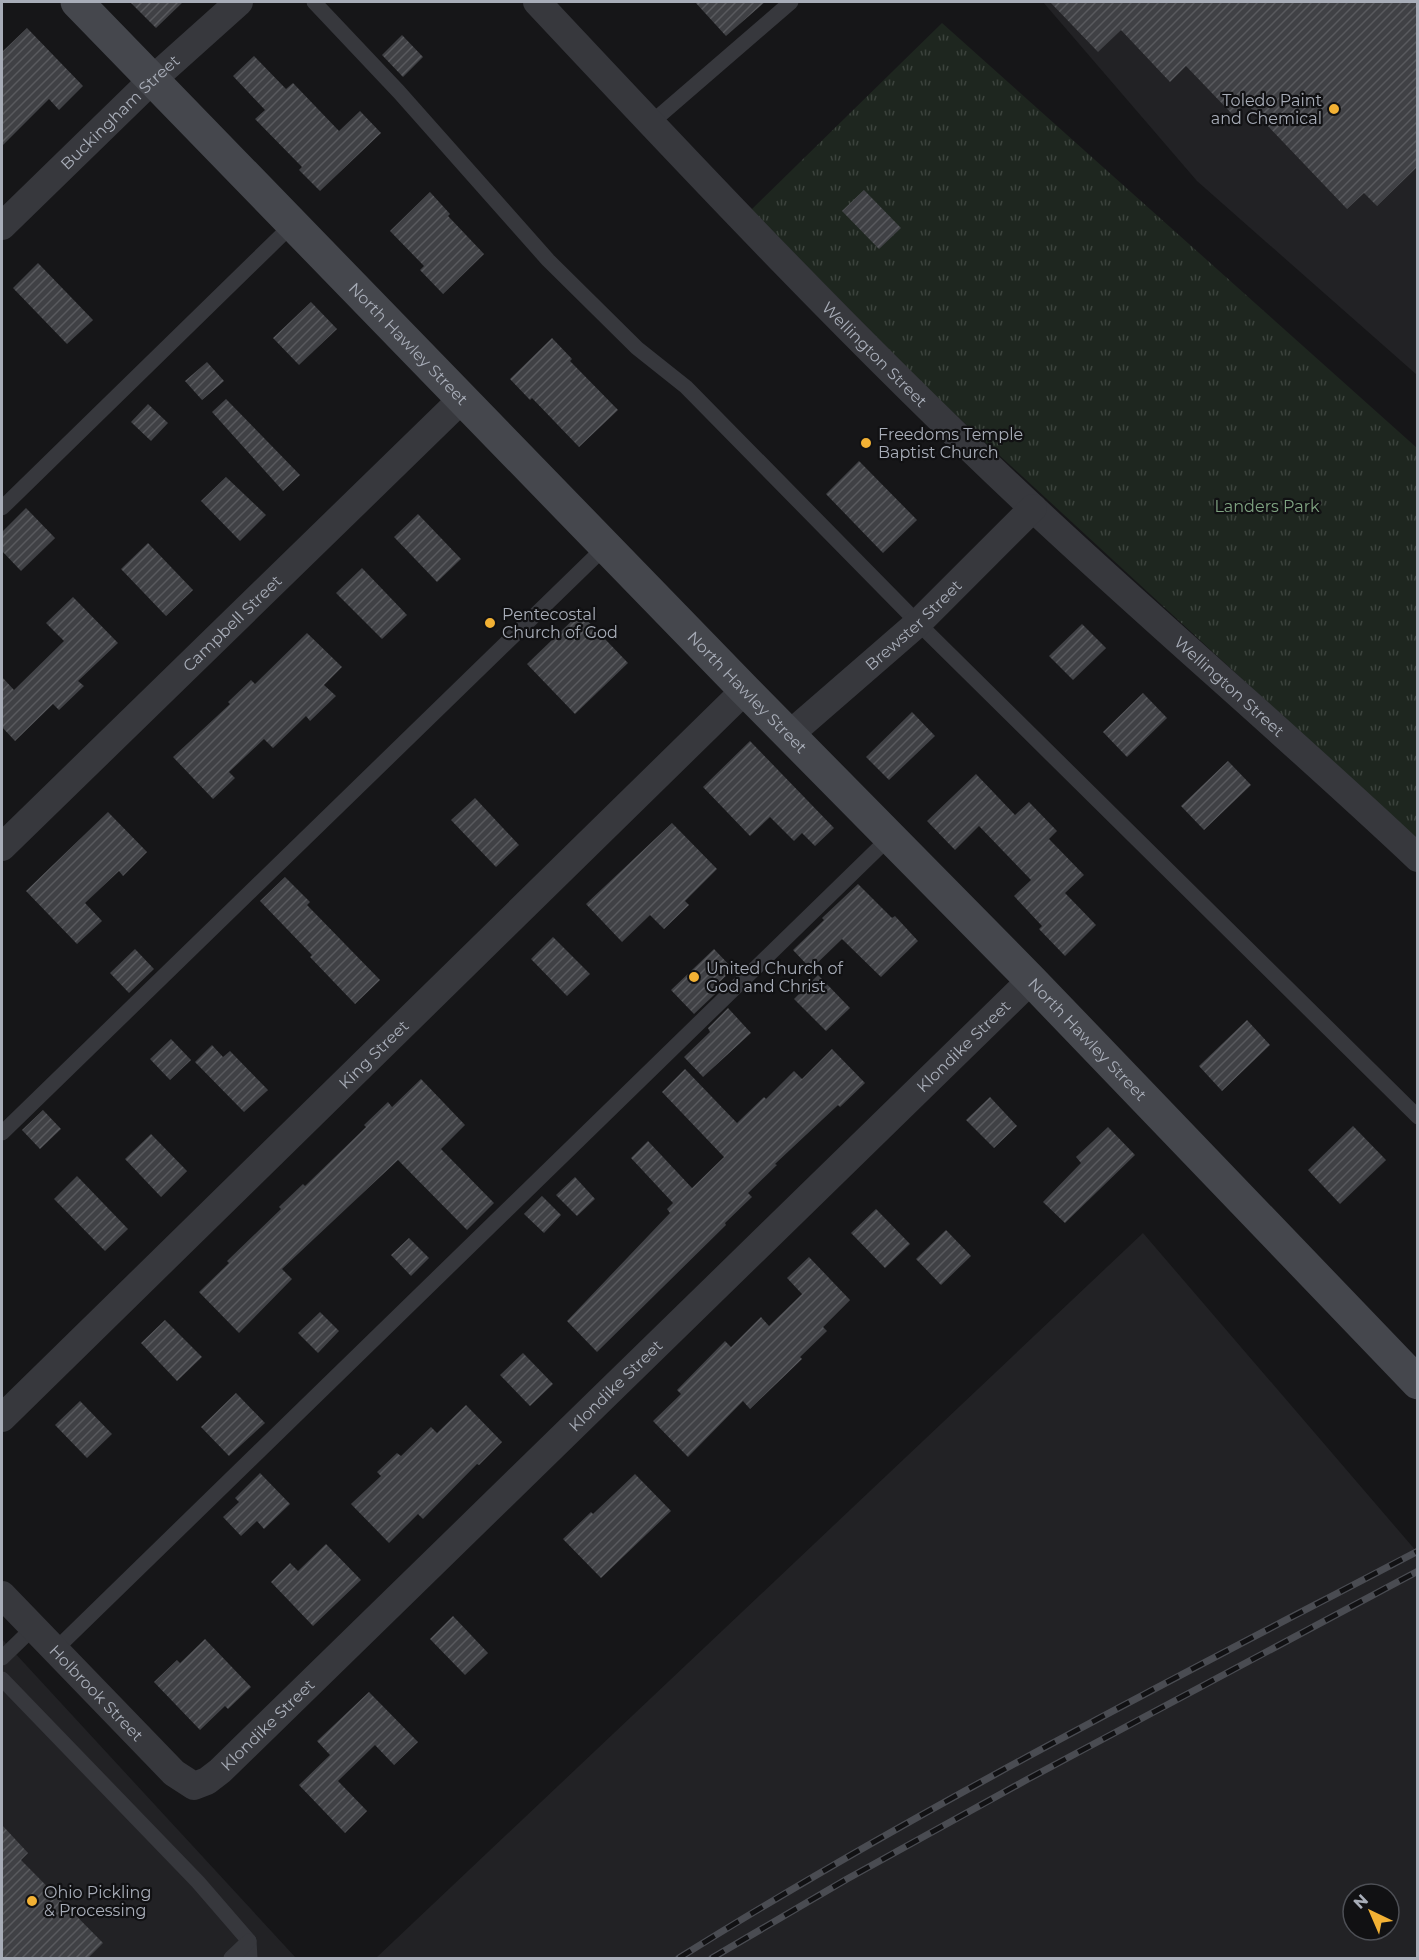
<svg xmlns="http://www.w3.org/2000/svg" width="1419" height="1960" font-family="Montserrat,sans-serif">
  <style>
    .built { fill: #222225; fill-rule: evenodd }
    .park { fill: url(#park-tufts) }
    .building { fill: url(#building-hatch) }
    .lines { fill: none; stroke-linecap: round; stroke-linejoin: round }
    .lane { stroke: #37383d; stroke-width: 15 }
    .street { stroke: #37383d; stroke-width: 28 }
    .secondary { stroke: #45474d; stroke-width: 33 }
    .rail-casing { stroke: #4a4c52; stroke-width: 7 }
    .rail { stroke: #111113; stroke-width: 4.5; stroke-dasharray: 14; stroke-linecap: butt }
    .poi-dot { fill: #f2b134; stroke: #111113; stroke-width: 2 }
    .labels { text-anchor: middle; stroke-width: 4.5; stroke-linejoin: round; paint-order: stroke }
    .poi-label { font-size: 16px; fill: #a8adb8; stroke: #111113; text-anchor: start }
    .street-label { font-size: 16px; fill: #a8adb8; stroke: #111113 }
    .park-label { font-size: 16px; fill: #7fa381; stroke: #111113 }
  </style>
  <defs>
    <pattern id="park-tufts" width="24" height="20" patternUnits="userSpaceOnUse" patternTransform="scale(1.5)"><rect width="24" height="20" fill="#1e261f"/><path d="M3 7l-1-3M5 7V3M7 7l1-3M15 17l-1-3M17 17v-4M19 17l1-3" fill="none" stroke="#3c433d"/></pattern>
    <pattern id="building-hatch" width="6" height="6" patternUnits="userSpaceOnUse" patternTransform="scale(1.5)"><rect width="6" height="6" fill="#404145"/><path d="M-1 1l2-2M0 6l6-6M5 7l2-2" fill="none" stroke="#595a5e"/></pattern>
  </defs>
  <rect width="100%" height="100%" fill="#161618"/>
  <g class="built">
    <path d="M1043 2H1417V375L1197 181Z"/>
    <path d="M1143 1233 1417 1552V1958H376ZM1353 1894H1389V1930H1353Z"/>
    <path d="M2 1639 296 1958H2Z"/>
  </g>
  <path class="park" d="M942 23 1417 448V840L935 396 751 210Z"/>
  <g class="building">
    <path d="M130 2H183L156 28Z"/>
    <path d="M695 2H765L726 36Z"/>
    <path d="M1050 2H1418V166L1377 206 1364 193 1347 209 1246 103 1233 115 1186 66 1170 82 1121 30 1098 52Z"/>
    <path d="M27 28 83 86 59 110 49 99 2 146V52Z"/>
    <path d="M402 35 423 57 403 77 382 55Z"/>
    <path d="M254 56 286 89 293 83 339 131 360 111 381 133 320 191 299 170 302 167 255 119 265 110 233 76Z"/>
    <path d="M864 190 901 228 879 249 842 211Z"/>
    <path d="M430 192 450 214 448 216 484 254 443 294 420 270 424 266 390 231Z"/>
    <path d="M38 263 93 320 67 344 13 288Z"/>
    <path d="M311 302 337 329 299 365 273 338Z"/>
    <path d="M552 338 572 359 570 361 618 410 579 447 532 398 530 400 510 379Z"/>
    <path d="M207 362 224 381 202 400 185 381Z"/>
    <path d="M226 399 300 475 283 491 212 412Z"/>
    <path d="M148 404 168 423 151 441 131 422Z"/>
    <path d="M859 461 917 520 883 553 826 494Z"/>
    <path d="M226 477 266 515 240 541 201 501Z"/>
    <path d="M26 508 55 538 21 571 2 551V532Z"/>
    <path d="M418 514 461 559 437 582 394 537Z"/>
    <path d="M148 543 193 590 166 616 121 569Z"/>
    <path d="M362 568 407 615 382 639 336 593Z"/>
    <path d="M73 597 118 643 78 681 84 686 59 710 53 704 15 741 2 727V677L14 690 64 641 46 623Z"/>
    <path d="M580 613 628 663 575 714 527 664Z"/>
    <path d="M1082 624 1106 648 1073 680 1049 656Z"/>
    <path d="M307 633 342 667 324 685 336 696 310 721 306 716 273 748 264 739 229 772 235 778 213 799 173 757 230 704 228 702 251 680 255 684Z"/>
    <path d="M1143 693 1167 718 1127 757 1103 732Z"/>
    <path d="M912 712 935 736 889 780 866 757Z"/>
    <path d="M750 741 834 828 815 846 802 833 794 841 770 817 750 836 703 787Z"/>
    <path d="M1228 761 1251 785 1204 830 1181 806Z"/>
    <path d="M976 774 1015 815 1029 802 1057 831 1049 839 1084 875 1065 893 1096 925 1065 956 1039 929 1042 926 1014 896 1031 880 979 826 955 850 927 821Z"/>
    <path d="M475 798 519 845 496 867 451 820Z"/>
    <path d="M108 812 147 852 123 876 119 871 85 903 102 921 77 944 26 891Z"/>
    <path d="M672 823 717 869 685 901 689 905 664 929 650 915 622 942 586 904Z"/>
    <path d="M285 877 310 902 307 905 380 980 355 1004 310 957 312 955 260 901Z"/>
    <path d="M858 884 892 918 895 916 918 941 881 977 842 939 811 969 793 950 824 920 822 918Z"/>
    <path d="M553 937 590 974 567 996 531 959Z"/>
    <path d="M135 949 154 969 129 993 110 973Z"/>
    <path d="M714 949 733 969 711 990 715 994 694 1014 671 990Z"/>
    <path d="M818 975 850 1008 826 1031 794 999Z"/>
    <path d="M728 1008 751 1033 703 1077 684 1057 710 1032 708 1028Z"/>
    <path d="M1247 1020 1270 1045 1222 1091 1199 1066Z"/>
    <path d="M171 1039 191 1060 170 1080 150 1059Z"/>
    <path d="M212 1045 223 1057 230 1051 268 1090 244 1112 195 1062Z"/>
    <path d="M832 1049 865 1083 840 1107 838 1105 775 1164 777 1165 748 1193 752 1197 725 1223 726 1225 597 1352 567 1321 670 1213 667 1209 673 1203 631 1158 648 1141 692 1188 724 1157 662 1092 685 1069 737 1123 764 1097 766 1099 794 1071 802 1079Z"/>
    <path d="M421 1079 465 1125 441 1149 494 1203 467 1230 398 1160 282 1269 292 1279 239 1333 199 1292 229 1263 227 1261 281 1209 279 1207 303 1184 305 1186 366 1127 364 1125 388 1102 392 1107Z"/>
    <path d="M990 1097 1017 1126 994 1148 966 1120Z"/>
    <path d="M43 1110 61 1129 40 1149 22 1130Z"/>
    <path d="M1353 1126 1386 1160 1340 1204 1308 1170Z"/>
    <path d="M1108 1127 1135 1155 1065 1223 1043 1202 1081 1163 1076 1157Z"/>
    <path d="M151 1134 187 1171 161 1197 125 1159Z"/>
    <path d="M77 1176 128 1229 105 1251 54 1199Z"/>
    <path d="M575 1177 595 1199 577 1216 556 1195Z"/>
    <path d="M542 1196 561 1215 544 1233 524 1214Z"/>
    <path d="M876 1209 910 1244 885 1268 851 1233Z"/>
    <path d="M946 1230 971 1256 941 1285 916 1259Z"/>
    <path d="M409 1238 429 1258 411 1276 391 1255Z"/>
    <path d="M809 1257 850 1300 823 1327 827 1331 800 1357 802 1359 750 1409 743 1401 688 1457 653 1421 681 1394 677 1390 725 1341 731 1347 761 1317 769 1326 802 1294 787 1278Z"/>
    <path d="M320 1312 339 1331 318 1353 298 1333Z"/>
    <path d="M165 1320 202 1357 177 1381 141 1343Z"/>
    <path d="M523 1353 553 1384 530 1406 500 1375Z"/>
    <path d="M236 1393 265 1423 229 1456 201 1427Z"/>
    <path d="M80 1401 112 1434 87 1458 55 1425Z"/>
    <path d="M466 1405 502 1442 479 1465 477 1464 423 1519 418 1514 389 1543 351 1504 381 1476 377 1472 397 1453 401 1456 431 1427 437 1433Z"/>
    <path d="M260 1473 290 1504 264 1529 257 1521 241 1536 223 1517 239 1502 235 1498Z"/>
    <path d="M635 1474 671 1511 601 1578 563 1539 591 1512 593 1514Z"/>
    <path d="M326 1544 361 1580 313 1626 271 1582 290 1563 298 1571Z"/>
    <path d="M453 1616 488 1653 465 1675 430 1639Z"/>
    <path d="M205 1639 251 1687 228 1709 225 1706 200 1730 154 1682 177 1660 180 1663Z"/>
    <path d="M369 1692 418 1742 394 1765 375 1745 338 1781 367 1811 345 1833 299 1785 330 1755 317 1741Z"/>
    <path d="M2 1825 28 1853 21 1860 103 1943 87 1959H2Z"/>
  </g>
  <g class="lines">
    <g class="lane">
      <path d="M314 2 399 92 548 260 637 348 686 387 918 623 1418 1117"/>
      <path d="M651 123 791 2"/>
      <path d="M2 508 293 224"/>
      <path d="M2 1133 606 546"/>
      <path d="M55 1650 891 836"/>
      <path d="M2 1658 33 1628"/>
      <path d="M2 1679 198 1882 249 1941 250 1958"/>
      <path d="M231 1958 249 1941"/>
    </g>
    <g class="street">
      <path id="s1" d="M537 2C698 174 861 347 1034 509 1160 627 1292 739 1418 858"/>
      <path id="s2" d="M2 226 152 80 239 2"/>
      <path id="s3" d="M789 735 918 623 1033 508"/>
      <path id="s4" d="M2 847 462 399"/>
      <path id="s5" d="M2 1418 745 690"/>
      <path id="s6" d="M2 1595 174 1773 194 1786 207 1781 220 1771 1031 980"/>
    </g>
    <path class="secondary" id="s7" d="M77 2 745 690 1031 980 1418 1383"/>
    <g class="rail-casing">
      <g id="rail">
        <path d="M679 1958C917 1809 1168 1682 1418 1551"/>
        <path d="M712 1958 847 1879 1028 1779 1418 1571"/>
      </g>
    </g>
    <use href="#rail" class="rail"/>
  </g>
  <g class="poi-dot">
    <circle cx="1334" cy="109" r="6"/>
    <circle cx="866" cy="443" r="6"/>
    <circle cx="490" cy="623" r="6"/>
    <circle cx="694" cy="977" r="6"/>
    <circle cx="32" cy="1901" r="6"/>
  </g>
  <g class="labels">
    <g class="poi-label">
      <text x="1322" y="106" text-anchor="end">Toledo Paint<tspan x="1322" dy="18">and Chemical</tspan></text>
      <text x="878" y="440">Freedoms Temple<tspan x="878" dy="18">Baptist Church</tspan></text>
      <text x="502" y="620">Pentecostal<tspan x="502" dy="18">Church of God</tspan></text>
      <text x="706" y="974">United Church of<tspan x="706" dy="18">God and Christ</tspan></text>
      <text x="44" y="1898">Ohio Pickling<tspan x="44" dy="18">&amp; Processing</tspan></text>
    </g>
    <g class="street-label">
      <text dy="6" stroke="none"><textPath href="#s2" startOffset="164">Buckingham Street</textPath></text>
      <text dy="6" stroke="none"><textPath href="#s7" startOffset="476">North Hawley Street</textPath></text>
      <text dy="6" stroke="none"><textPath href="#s1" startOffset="488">Wellington Street</textPath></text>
      <text dy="6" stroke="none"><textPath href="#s4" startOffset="321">Campbell Street</textPath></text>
      <text dy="6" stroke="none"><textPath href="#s3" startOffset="166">Brewster Street</textPath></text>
      <text dy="6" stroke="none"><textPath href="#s1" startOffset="974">Wellington Street</textPath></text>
      <text dy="6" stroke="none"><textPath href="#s7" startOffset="962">North Hawley Street</textPath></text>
      <text dy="6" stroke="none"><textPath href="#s7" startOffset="1448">North Hawley Street</textPath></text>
      <text dy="6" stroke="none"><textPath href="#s6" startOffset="1340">Klondike Street</textPath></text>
      <text dy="6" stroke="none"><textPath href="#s5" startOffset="520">King Street</textPath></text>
      <text dy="6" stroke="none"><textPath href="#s6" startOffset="854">Klondike Street</textPath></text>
      <text dy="6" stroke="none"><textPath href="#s6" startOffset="136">Holbrook Street</textPath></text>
      <text dy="6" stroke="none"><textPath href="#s6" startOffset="368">Klondike Street</textPath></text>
    </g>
    <g class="park-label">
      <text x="1267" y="512">Landers Park</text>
    </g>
  </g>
  <rect width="1419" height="1960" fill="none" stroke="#a8adb8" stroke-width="6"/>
  <g transform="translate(1371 1912) rotate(316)"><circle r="28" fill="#111113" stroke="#4d4f55" stroke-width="1.5"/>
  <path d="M0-4.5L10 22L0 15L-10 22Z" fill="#f2b134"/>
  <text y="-9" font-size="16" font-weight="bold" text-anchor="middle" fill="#a8adb8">N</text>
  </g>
</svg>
